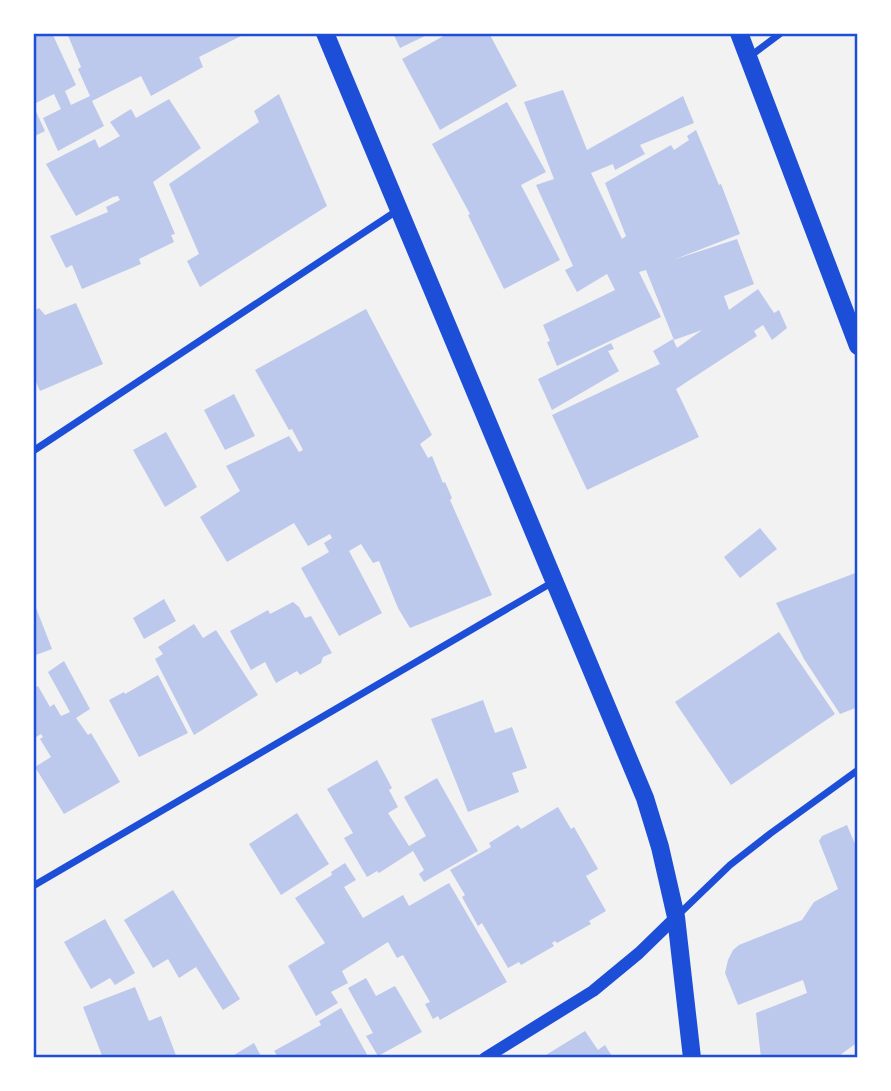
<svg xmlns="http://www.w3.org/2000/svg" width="891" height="1091" font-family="'Roboto Condensed',sans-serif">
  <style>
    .building { fill: #bdc9ec }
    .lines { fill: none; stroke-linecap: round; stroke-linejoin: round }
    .minor { stroke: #1d4ed8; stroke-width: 7 }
    .tertiary { stroke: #1d4ed8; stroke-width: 12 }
    .primary { stroke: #1d4ed8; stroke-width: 18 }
    .neatline { fill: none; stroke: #1d4ed8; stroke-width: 2.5 }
  </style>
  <rect width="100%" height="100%" fill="#f2f2f2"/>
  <g class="building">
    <path d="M33 33H52L76 85 65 91 71 105 90 96 78 69 81 67 67 33H247L199 57 203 67 151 96 141 76 92 101 104 126 58 151 43 118 61 109 54 94 36 103 33 96Z"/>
    <path d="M393 33H431L400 48Z"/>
    <path d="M449 33H489L517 86 440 130 402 59Z"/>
    <path d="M563 90 587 150 683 96 694 123 640 145 645 154 615 170 613 164 591 173 622 239 626 236 605 183 671 145 674 150 689 140 687 136 696 130 719 185 721 184 740 234 673 260 737 239 754 284 724 296 729 310 758 289 774 313 779 310 787 328 772 340 763 325 754 331 757 336 676 389 699 437 587 490 552 415 660 364 653 351 673 339 677 348 702 330 674 340 646 270 639 272 661 317 557 366 547 342 550 341 543 325 615 290 607 274 577 292 565 270 573 266 536 185 554 179 524 102Z"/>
    <path d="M279 94 327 206 200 287 187 261 199 254 169 184 259 122 254 111Z"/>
    <path d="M169 99 201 148 153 182 175 234 171 235 174 242 139 259 141 264 82 289 72 265 66 268 50 236 108 212 106 207 120 200 118 196 113 197 76 216 46 164 95 139 99 148 120 136 110 122 131 109 136 118Z"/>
    <path d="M507 102 546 172 521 185 560 260 504 289 468 215 470 214 432 144Z"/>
    <path d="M33 105 45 131 33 137Z"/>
    <path d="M76 303 103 364 40 391 33 375V311L39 308 45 315Z"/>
    <path d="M366 309 432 435 420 444 428 458 432 456 443 483 445 482 452 498 450 500 492 595 410 628 398 608 379 561 373 563 361 544 349 551 382 613 339 636 301 568 329 552 324 543 332 538 330 534 308 546 294 523 227 562 200 517 240 491 226 466 289 436 299 452 303 450 292 429 289 430 255 370Z"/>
    <path d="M611 343 614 349 608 351 619 371 552 410 538 379Z"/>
    <path d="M234 394 255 436 225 450 204 410Z"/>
    <path d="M166 432 197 487 165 507 133 450Z"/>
    <path d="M760 528 777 549 740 578 724 557Z"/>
    <path d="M858 572V707L840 714 804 659 776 603Z"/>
    <path d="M164 599 176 621 144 639 133 618Z"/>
    <path d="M33 600 52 649 33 656Z"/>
    <path d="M293 602 299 607 305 618 311 616 332 653 323 657 321 663 300 675 297 671 276 683 265 662 251 670 230 631 268 610 270 614Z"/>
    <path d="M194 624 203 638 216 630 258 695 194 735 155 659 163 654 158 647Z"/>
    <path d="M779 632 835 714 731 785 675 702Z"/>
    <path d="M64 661 90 709 76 718 88 735 91 733 120 782 64 814 35 767 51 757 40 739 43 737 41 734 33 739V688L38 686 50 707 54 704 61 716 70 712 48 672Z"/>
    <path d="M158 675 188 733 139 757 109 700 124 692 125 694Z"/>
    <path d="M483 700 495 733 512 727 527 768 512 773 519 792 468 812 431 719Z"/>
    <path d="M377 760 392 788 389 790 398 807 388 813 409 846 426 836 404 797 437 778 478 851 424 882 419 874 424 870 413 851 379 873 377 871 367 877 344 838 353 833 327 789Z"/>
    <path d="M558 807 571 829 574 827 598 869 586 876 606 911 589 921 591 924 557 943 555 941 552 943 554 946 521 965 519 962 508 968 482 923 478 926 462 897 465 895 450 870 491 847 489 843 518 825 521 829Z"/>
    <path d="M297 813 329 864 281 895 249 844Z"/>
    <path d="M847 825 858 851V1042L836 1058H761L756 1013 807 993 803 980 738 1005 725 973 728 960 733 950 739 945 802 920 814 902 838 889 819 841 822 836Z"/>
    <path d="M345 863 356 880 344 887 363 918 403 895 409 906 449 883 507 982 440 1020 438 1016 433 1019 425 1004 430 1002 403 955 397 958 388 942 342 971 348 983 331 992 338 1003 316 1016 288 966 325 943 295 898 332 875 331 872Z"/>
    <path d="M173 890 240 999 223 1010 196 967 179 978 168 959 153 968 124 920Z"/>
    <path d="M105 919 135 973 115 985 110 978 91 989 64 942Z"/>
    <path d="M366 978 376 996 395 986 422 1032 378 1056 366 1036 373 1033 348 988Z"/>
    <path d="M135 987 149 1021 161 1016 177 1058H103L83 1007Z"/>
    <path d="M341 1008 369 1058H279L274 1051 321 1025 319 1021Z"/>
    <path d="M585 1031 598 1050 605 1045 613 1058H541Z"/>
    <path d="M254 1043 262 1058H229Z"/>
  </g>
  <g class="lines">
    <g class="minor">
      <path d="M749 57 781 33"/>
      <path d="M33 451 398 210"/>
      <path d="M33 886 553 582"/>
      <path d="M677 916 730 865 771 833 858 770"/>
    </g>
    <path class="tertiary" d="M485 1058 593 991 639 953 676 917"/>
    <g class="primary">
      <path d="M325 33 645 798 660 847 676 917 692 1058"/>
      <path d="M739 33 858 346"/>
    </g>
  </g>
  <rect width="891" height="1091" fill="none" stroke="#ffffff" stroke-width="70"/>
  <rect x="35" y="35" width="821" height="1021" class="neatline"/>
</svg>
